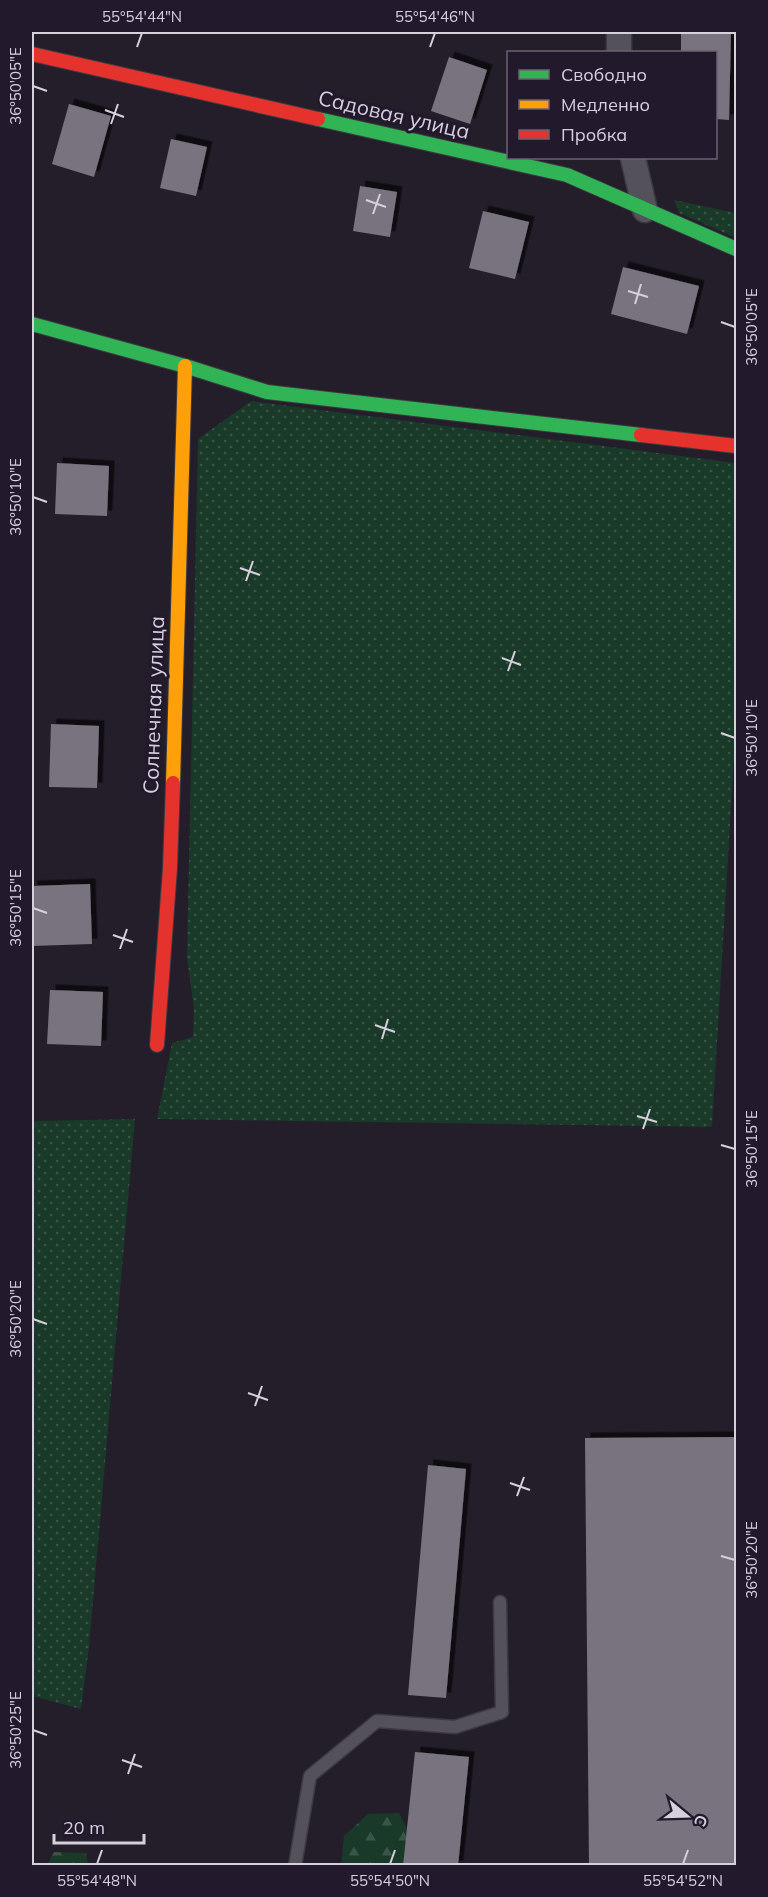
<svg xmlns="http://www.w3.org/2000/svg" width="768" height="1897" font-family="Mulish,sans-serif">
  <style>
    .grass { fill: url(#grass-dots) }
    .forest { fill: url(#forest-firs) }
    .building { fill: #797380; filter: url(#shadow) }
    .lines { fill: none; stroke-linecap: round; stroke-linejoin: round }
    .lane-casing { stroke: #3c3942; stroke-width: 15 }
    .street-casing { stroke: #3c3942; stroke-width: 27 }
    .fast-casing { stroke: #3c3942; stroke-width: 16 }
    .slow-casing { stroke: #3c3942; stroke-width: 16 }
    .jam-casing { stroke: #3c3942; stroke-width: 16 }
    .lane { stroke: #55515a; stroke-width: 12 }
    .street { stroke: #55515a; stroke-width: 24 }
    .fast { stroke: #30b455; stroke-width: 14 }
    .slow { stroke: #ff9f0a; stroke-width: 14 }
    .jam { stroke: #e5322d; stroke-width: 14 }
    .ticks { fill: none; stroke: #d6d0dd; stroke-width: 2 }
    .labels { text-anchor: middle; stroke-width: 6; stroke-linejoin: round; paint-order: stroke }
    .street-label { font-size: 21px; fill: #d6d0dd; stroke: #23192d }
    .neatline { fill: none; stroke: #d6d0dd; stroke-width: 2 }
    .ticks-label { font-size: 15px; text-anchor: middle; fill: #d6d0dd }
  </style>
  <defs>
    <pattern id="grass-dots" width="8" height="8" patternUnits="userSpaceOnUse" patternTransform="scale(1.5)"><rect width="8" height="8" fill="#193929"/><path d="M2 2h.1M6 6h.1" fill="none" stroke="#3a5548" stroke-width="1.8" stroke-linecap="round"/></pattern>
    <pattern id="forest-firs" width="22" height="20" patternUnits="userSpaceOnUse" patternTransform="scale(1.5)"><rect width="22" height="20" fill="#193929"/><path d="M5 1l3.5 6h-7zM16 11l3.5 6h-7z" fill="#3a5548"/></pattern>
    <filter id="shadow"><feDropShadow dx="5.5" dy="-5.5" stdDeviation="0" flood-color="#0009"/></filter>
  </defs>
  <rect width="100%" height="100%" fill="#231e29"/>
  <g class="grass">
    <path d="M674 200 736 213V238L679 213Z"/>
    <path d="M251 401 736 463V724L712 1127 157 1119 172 1043 193 1037 194 1010 187 957 198 439Z"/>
    <path d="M135 1119 89 1647 81 1709 32 1696V1121Z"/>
  </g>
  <g class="forest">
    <path d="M399 1813 414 1843 409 1865 341 1866 344 1836 368 1814Z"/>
    <path d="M54 1852 86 1853 88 1865H47Z"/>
  </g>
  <g class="building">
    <path d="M681 32H731L729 120 716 119V52H681Z"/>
    <path d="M449 57 487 70 470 124 431 111Z"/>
    <path d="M69 104 111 116 94 177 52 164Z"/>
    <path d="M171 139 207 147 196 196 160 188Z"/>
    <path d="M360 186 397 192 390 237 353 231Z"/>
    <path d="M483 211 529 222 515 279 469 268Z"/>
    <path d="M623 267 699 286 687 334 611 314Z"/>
    <path d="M57 463 109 466 107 516 55 514Z"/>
    <path d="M51 724 99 726 97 788 49 787Z"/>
    <path d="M90 884 92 944 32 946V886Z"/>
    <path d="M50 990 103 992 101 1046 47 1044Z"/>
    <path d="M736 1437V1866H589L585 1438Z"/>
    <path d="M428 1465 466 1469 446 1698 408 1695Z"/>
    <path d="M415 1752 469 1757 458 1866H403Z"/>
  </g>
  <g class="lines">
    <g class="lane-casing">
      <path id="lane" d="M295 1866 310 1776 377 1721 455 1727 502 1712 500 1602"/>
    </g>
    <g class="street-casing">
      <g id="street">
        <path d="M619 52V32"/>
        <path d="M633 158 645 210"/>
      </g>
    </g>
    <g class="fast-casing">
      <g id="fast">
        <path d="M318 119 567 175 736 249"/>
        <path d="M32 324 185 366 267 392 641 435"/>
      </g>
    </g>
    <g class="slow-casing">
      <path id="slow" d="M173 783 185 366"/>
    </g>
    <g class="jam-casing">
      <g id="jam">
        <path d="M32 54 318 119"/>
        <path d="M641 435 736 446"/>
        <path d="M157 1045 170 868 173 783"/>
      </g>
    </g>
    <use href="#lane" class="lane"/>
    <use href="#street" class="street"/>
    <use href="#fast" class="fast"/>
    <use href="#slow" class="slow"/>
    <use href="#jam" class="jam"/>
  </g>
  <path class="ticks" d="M137 47 142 33M430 47 435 33M33 86 47 91M105 110 124 117M111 124 118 104M366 200 386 207M373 214 380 194M628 291 648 297M635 304 641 284M721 322 735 327M33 497 47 502M240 568 260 575M246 581 253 561M502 658 521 665M508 671 515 651M721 733 735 738M33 908 47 913M113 935 133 942M120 949 127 929M375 1025 395 1032M382 1039 388 1019M637 1116 657 1122M643 1129 650 1109M721 1145 735 1149M33 1319 47 1324M248 1393 268 1400M255 1406 262 1386M510 1483 530 1490M517 1496 524 1477M721 1556 735 1560M33 1730 47 1735M122 1760 142 1767M128 1774 135 1754M97 1864 102 1850M390 1864 395 1850M683 1864 688 1850"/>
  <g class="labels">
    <g class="street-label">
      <text transform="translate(394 115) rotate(13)" y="7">Садовая улица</text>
      <text transform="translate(154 705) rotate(-88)" y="7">Солнечная улица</text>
    </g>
  </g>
  <rect width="768" height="1897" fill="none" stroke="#23192d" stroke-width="66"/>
  <rect x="507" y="51" width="210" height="108" fill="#23192d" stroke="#6b6273" stroke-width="1.5"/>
  <rect x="519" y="70" width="30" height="9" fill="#30b455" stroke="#6b6273" stroke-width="1.5"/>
  <text x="561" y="81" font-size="18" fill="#d6d0dd">Свободно</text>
  <rect x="519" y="100" width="30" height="9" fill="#ff9f0a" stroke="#6b6273" stroke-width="1.5"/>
  <text x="561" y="111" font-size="18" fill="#d6d0dd">Медленно</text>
  <rect x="519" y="130" width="30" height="9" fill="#e5322d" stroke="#6b6273" stroke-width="1.5"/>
  <text x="561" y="141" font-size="18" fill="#d6d0dd">Пробка</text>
  <g transform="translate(687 1816) rotate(109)" stroke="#23192d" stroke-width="4.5" paint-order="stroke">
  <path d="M0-4.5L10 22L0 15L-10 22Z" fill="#d6d0dd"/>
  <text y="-9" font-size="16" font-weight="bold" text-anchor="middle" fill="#d6d0dd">С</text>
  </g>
  <path d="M54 1834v9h90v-9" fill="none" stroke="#d6d0dd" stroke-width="3"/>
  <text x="63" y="1834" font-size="18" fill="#d6d0dd" stroke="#23192d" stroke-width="4.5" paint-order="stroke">20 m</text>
  <rect x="33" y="33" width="702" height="1831" class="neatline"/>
  <g class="ticks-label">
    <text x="142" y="22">55°54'44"N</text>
    <text x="435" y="22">55°54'46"N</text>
    <text transform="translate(16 86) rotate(-90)" y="5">36°50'05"E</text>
    <text transform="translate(752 327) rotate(-90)" y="5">36°50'05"E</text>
    <text transform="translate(16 497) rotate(-90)" y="5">36°50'10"E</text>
    <text transform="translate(752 738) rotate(-90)" y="5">36°50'10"E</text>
    <text transform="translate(16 908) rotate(-90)" y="5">36°50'15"E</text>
    <text transform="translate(752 1149) rotate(-90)" y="5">36°50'15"E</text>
    <text transform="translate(16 1319) rotate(-90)" y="5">36°50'20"E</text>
    <text transform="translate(752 1560) rotate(-90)" y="5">36°50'20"E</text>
    <text transform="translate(16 1730) rotate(-90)" y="5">36°50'25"E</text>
    <text x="97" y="1886">55°54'48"N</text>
    <text x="390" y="1886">55°54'50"N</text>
    <text x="683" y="1886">55°54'52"N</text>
  </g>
</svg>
